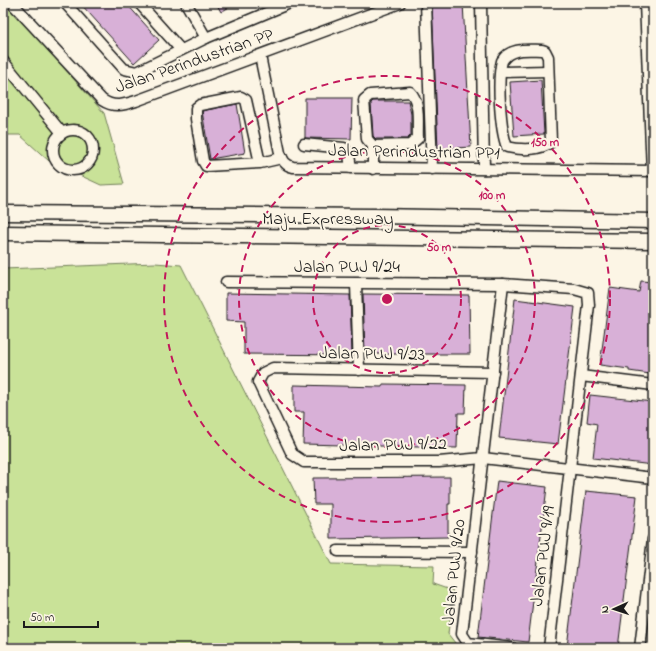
<svg xmlns="http://www.w3.org/2000/svg" width="656" height="651" font-family="'Indie Flower',sans-serif">
  <style>
    .green { fill: #c9e298; stroke: #727f5a }
    .building { fill: #d8b0d7; stroke: #1c1c1c }
    .lines { fill: none; stroke-linecap: round; stroke-linejoin: round }
    .minor-casing { stroke: #1c1c1c; stroke-width: 13 }
    .highway-casing { stroke: #1c1c1c; stroke-width: 17 }
    .minor { stroke: #fcf5e5; stroke-width: 10 }
    .highway { stroke: #fcf5e5; stroke-width: 14 }
    .ring { fill: none; stroke: #c2185b; stroke-width: 2; stroke-dasharray: 7 5 }
    .labels { text-anchor: middle; stroke-width: 4; stroke-linejoin: round; paint-order: stroke }
    .street-label { font-size: 18px; fill: #1c1c1c; stroke: #fcf5e5 }
    .centre { fill: #c2185b; stroke: #fcf5e5; stroke-width: 2 }
    .ring-label { font-size: 12px; text-anchor: middle; font-weight: bold; fill: #c2185b; stroke: #fcf5e5; stroke-width: 4; stroke-linejoin: round; paint-order: stroke }
  </style>
  <rect width="100%" height="100%" fill="#fcf5e5"/>
  <filter id="ink" filterUnits="userSpaceOnUse"><feTurbulence type="fractalNoise" baseFrequency=".025" numOctaves="2"/><feDisplacementMap in="SourceGraphic" scale="8" xChannelSelector="R" yChannelSelector="G"/><feConvolveMatrix kernelMatrix="1 2 1 2 8 2 1 2 1" color-interpolation-filters="sRGB"/></filter>
  <g filter="url(#ink)">
    <g class="green">
      <path d="M3 3H6L104 113 124 184 101 185 49 161 20 135H3Z"/>
      <path d="M155 263 181 265 331 564 434 566 433 584 453 591 448 634 459 648H3V269Z"/>
    </g>
    <g class="building">
      <path d="M80 3H126L159 40 134 63Z"/>
      <path d="M216 3H236L221 12Z"/>
      <path d="M432 3H463L471 147 438 149Z"/>
      <path d="M541 80 544 134 514 136 510 82Z"/>
      <path d="M305 98H352L351 139 305 138Z"/>
      <path d="M373 101H408L411 114V135L407 139H376L373 136 371 103Z"/>
      <path d="M237 104 245 153 210 159 202 111Z"/>
      <path d="M641 281 653 282V363H651L650 374 629 371V369L600 365 610 288 639 292Z"/>
      <path d="M226 293 350 295 352 355 244 354V322L226 321Z"/>
      <path d="M363 294 469 295 470 354H365Z"/>
      <path d="M515 299 575 307 558 444 499 438Z"/>
      <path d="M383 384 466 385 465 413H458L457 448 303 444 304 412H294V385L382 387Z"/>
      <path d="M590 395 653 402V465L593 458 597 424 587 422Z"/>
      <path d="M450 477V504H448V537L331 539V504H314L313 478Z"/>
      <path d="M497 481 547 487 528 642 478 637Z"/>
      <path d="M586 491 637 496 618 648 567 647Z"/>
    </g>
    <g class="lines">
      <g class="minor-casing">
        <g id="minor">
          <path d="M12 3 102 100C114 108 123 105 136 101L400 3"/>
          <path d="M65 3 124 69 137 72 206 38 290 3"/>
          <path d="M139 3 181 50"/>
          <path d="M186 3 206 38"/>
          <path d="M426 3 432 169"/>
          <path d="M481 3 484 169"/>
          <path d="M645 3 652 171"/>
          <path d="M542 50 545 51 548 57 551 142C540 151 520 150 507 147 500 129 497 79 502 61 510 47 528 50 542 50Z"/>
          <path d="M260 56 280 153C283 161 285 165 293 167L653 171"/>
          <path d="M3 61 62 133"/>
          <path d="M501 72 548 71"/>
          <circle cx="73" cy="150" r="20"/>
          <path d="M304 144 344 148 349 155 351 168"/>
          <path d="M260 163 246 100 241 97 200 105 196 108V119L203 161 206 166 260 163 282 158"/>
          <path d="M373 169V146L367 139 364 100 370 95 410 92C421 102 417 125 418 138L410 145 373 146"/>
          <path d="M226 282 503 284 574 289 588 293 589 305 549 648"/>
          <path d="M356 284 359 370"/>
          <path d="M503 284 462 634 468 643 512 648"/>
          <path d="M493 372 273 368 263 373 258 382 292 454 304 462H439L483 458 653 478"/>
          <path d="M581 376 653 385"/>
          <path d="M338 551 472 552"/>
          <path d="M640 648 653 539"/>
        </g>
      </g>
      <g class="highway-casing">
        <g id="highway">
          <path d="M3 213 375 216 653 221"/>
          <path d="M3 233 653 241"/>
        </g>
      </g>
      <use href="#minor" class="minor"/>
      <use href="#highway" class="highway"/>
    </g>
  </g>
  <g class="ring">
    <circle cx="387" cy="299" r="74"/>
    <circle cx="387" cy="299" r="148"/>
    <circle cx="387" cy="299" r="223"/>
  </g>
  <g class="labels">
    <g class="street-label">
      <text transform="translate(194 60) rotate(-19)" y="6">Jalan Perindustrian PP</text>
      <text transform="translate(414 151) rotate(1)" y="6">Jalan Perindustrian PP1</text>
      <text x="328" y="224">Maju Expressway</text>
      <text x="347" y="272">Jalan PUJ 9/24</text>
      <text transform="translate(372 353) rotate(1)" y="6">Jalan PUJ 9/23</text>
      <text transform="translate(393 444) rotate(-1)" y="6">Jalan PUJ 9/22</text>
      <text transform="translate(542 556) rotate(-83)" y="6">Jalan PUJ 9/19</text>
      <text transform="translate(453 572) rotate(-84)" y="6">Jalan PUJ 9/20</text>
    </g>
  </g>
  <circle cx="387" cy="299" r="6" class="centre"/>
  <g class="ring-label">
    <text x="545" y="146">150 m</text>
    <text x="492" y="199">100 m</text>
    <text x="439" y="251">50 m</text>
  </g>
  <rect width="656" height="651" fill="none" stroke="#fcf5e5" stroke-width="16"/>
  <rect x="8" y="8" width="640" height="635" fill="none" stroke="#1c1c1c" stroke-width="1.5" filter="url(#ink)"/>
  <g transform="translate(614 609) rotate(267)" stroke="#fcf5e5" stroke-width="3" paint-order="stroke">
  <path d="M0-3L7 15L0 10L-7 15Z" fill="#1c1c1c"/>
  <text y="-6" font-size="11" font-weight="bold" text-anchor="middle" fill="#1c1c1c">N</text>
  </g>
  <path d="M24 621v6h74v-6" fill="none" stroke="#1c1c1c" stroke-width="2"/>
  <text x="30" y="621" font-size="12" fill="#1c1c1c" stroke="#fcf5e5" stroke-width="3" paint-order="stroke">50 m</text>
</svg>
